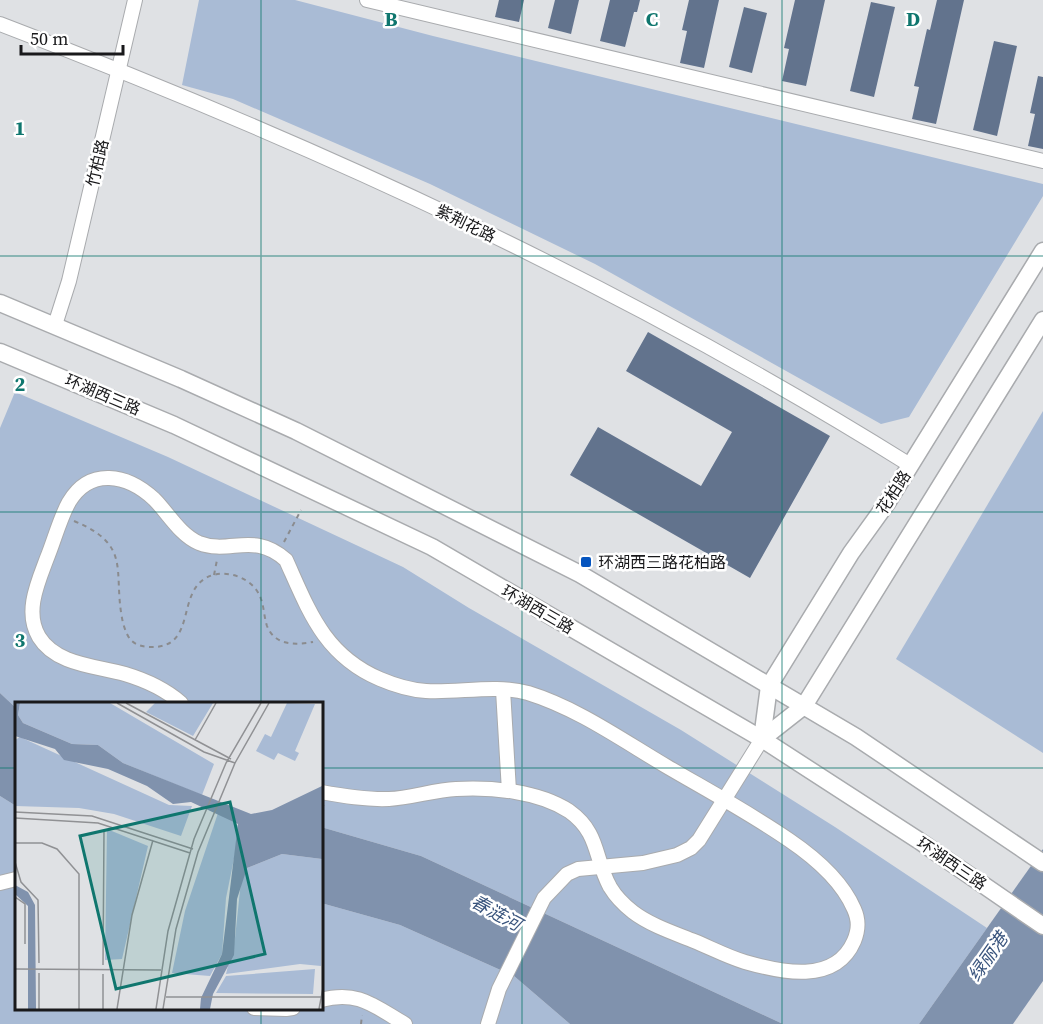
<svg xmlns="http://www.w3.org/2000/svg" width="1043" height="1024" font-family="'Source Serif 4','Noto Sans SC',serif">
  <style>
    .green { fill: #a9bbd5 }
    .water { fill: #8092ad }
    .building { fill: #62738d }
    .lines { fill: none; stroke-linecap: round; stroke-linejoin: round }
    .minor-casing { stroke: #a9abae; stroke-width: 16 }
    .major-casing { stroke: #a9abae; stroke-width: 19 }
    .path { stroke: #8a8b8e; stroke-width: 2; stroke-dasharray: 4.5 4.5; stroke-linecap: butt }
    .minor { stroke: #fff; stroke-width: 14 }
    .major { stroke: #fff; stroke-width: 16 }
    .grid { fill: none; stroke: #0f766e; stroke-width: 1.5; stroke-opacity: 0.55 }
    .poi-dot { fill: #0655bf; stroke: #fff; stroke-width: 2 }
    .labels { text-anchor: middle; stroke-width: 5; stroke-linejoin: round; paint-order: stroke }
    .street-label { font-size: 16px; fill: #19191b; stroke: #fff }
    .poi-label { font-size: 16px; fill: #19191b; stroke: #fff; text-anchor: start }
    .water-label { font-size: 18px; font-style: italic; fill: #39547d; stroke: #fff }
    .inset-road { fill: none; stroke: #909194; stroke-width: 1.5 }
    .view { fill: #0f766e; fill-opacity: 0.15; stroke: #0f766e; stroke-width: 3 }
    .inset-edge { fill: none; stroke: #19191b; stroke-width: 3 }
    .grid-label { font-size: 20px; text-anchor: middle; font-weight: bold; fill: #0f766e; stroke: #fff; stroke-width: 5; stroke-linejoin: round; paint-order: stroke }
  </style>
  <rect width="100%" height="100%" fill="#dfe1e4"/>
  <g class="green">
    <path d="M199 0H295L433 36 1043 184V196L909 417 881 424 595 264 430 184 233 99 182 85Z"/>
    <path d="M15 392 168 457 403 567 469 608 681 730 835 827 987 928 919 1024H783L421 856 321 827V703H16V708L0 693V428Z"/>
    <path d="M1043 411V753L896 659Z"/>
    <path d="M0 796 16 806V1008H321V903L400 925 514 976 570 1024H0Z"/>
  </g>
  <g class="water">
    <path d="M0 693 16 708V806L0 796Z"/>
    <path d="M321 827 421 856 783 1024H570L514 976 400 925 321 903Z"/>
    <path d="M1043 849V981L1013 1024H919Z"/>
  </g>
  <g class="building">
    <path d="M499 0H524L519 22 495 17Z"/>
    <path d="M555 0H579L571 34 548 28Z"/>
    <path d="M610 0H640L637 12H634L625 47 600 41Z"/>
    <path d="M689 0H719L704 68 680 63 687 31 682 30Z"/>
    <path d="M795 0H825L806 86 782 81 789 49 784 48Z"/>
    <path d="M937 0H964L936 124 912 119 919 87 914 86 927 29 930 30Z"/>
    <path d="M871 2 895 7 874 97 850 91Z"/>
    <path d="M744 7 767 13 752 73 729 67Z"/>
    <path d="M994 41 1017 46 997 136 973 130Z"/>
    <path d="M1038 76 1043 77V149L1028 146 1035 114 1030 113Z"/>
    <path d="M648 332 830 436 750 578 570 475 598 427 701 486 732 432 626 371Z"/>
  </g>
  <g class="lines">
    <g class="minor-casing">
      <g id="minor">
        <path d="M367 0 1043 161"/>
        <path d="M0 24C315 144 624 286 910 465"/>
        <path d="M55 325 69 281 135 0"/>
        <path d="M503 690 509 791"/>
        <path d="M181 703C165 689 145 680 125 674 97 666 56 665 39 637 24 612 38 582 47 558 54 541 60 518 69 502 90 467 127 474 154 499 168 513 180 535 199 543 230 555 254 531 286 560 309 611 324 655 380 679 394 685 410 690 426 691 459 693 495 684 528 693 577 708 622 740 666 766 707 790 750 813 789 840 814 857 842 881 854 909 859 920 859 929 854 941 835 985 780 972 745 962 728 957 711 948 694 941 674 933 650 925 633 912 624 905 616 897 610 887 594 858 600 833 569 811 538 791 492 787 456 789 434 790 411 798 389 799 366 800 343 796 321 792"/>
        <path d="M0 883 16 879"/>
        <path d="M321 1000C358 990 374 1006 405 1024"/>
        <path d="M254 1008 286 1009 293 1008"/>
        <path d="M488 1024 499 989 544 898 567 874 578 869 643 863 677 855 691 848 699 840 762 739"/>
      </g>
    </g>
    <g class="major-casing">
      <g id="major">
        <path d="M0 303 181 379 296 431 580 574 856 737 1043 863"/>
        <path d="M0 352 174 425 432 547 762 739 918 840 1043 926"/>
        <path d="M762 739 769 686 851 553 887 503 1043 251"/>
        <path d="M762 739 804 706 1043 320"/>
      </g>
    </g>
    <g class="path">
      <path d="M74 521C132 545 113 570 122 618 123 624 126 634 130 639 135 645 143 647 151 647 200 648 173 587 213 575 231 570 255 580 261 599 264 607 264 617 267 626 275 646 295 645 313 642"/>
      <path d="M284 542 301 510"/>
      <path d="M214 575 217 560"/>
      <path d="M321 823 324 805"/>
      <path d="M361 1024 362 1015"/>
    </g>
    <use href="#minor" class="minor"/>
    <use href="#major" class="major"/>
  </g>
  <path class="grid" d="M261 0V703M522 0V1024M782 0V1024M0 256H1043M0 512H1043M0 768H16M321 768H1043M261 1008V1024"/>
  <rect class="poi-dot" x="580" y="556" width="12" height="12" rx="3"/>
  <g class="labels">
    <g class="street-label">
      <text transform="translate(97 163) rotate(-77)" y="6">竹柏路</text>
      <text transform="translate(466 223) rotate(26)" y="6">紫荆花路</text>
      <text transform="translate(103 394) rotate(23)" y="6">环湖西三路</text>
      <text transform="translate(893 492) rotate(-57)" y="6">花柏路</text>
      <text transform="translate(538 609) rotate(30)" y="6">环湖西三路</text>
      <text transform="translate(952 863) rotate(34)" y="6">环湖西三路</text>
    </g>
    <g class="poi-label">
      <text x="598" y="568">环湖西三路花柏路</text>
    </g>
    <g class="water-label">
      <text transform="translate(496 913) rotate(29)" y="6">春涟河</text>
      <text transform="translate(988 957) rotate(-55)" y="6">绿丽港</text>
    </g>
  </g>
  <g transform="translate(15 702)">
    <rect width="308" height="308" fill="#dfe1e4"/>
    <path d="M5 1H95L199 62 187 93 108 61 83 43 57 42 8 21 3 13ZM140 1H198L178 34 131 10ZM272 1 300 2 280 49 284 51 280 59 263 51 259 58 241 49 250 32 256 35ZM5 35 154 103 177 104 166 134 99 112 64 106 0 104V38ZM203 111 219 118 225 127 211 196 207 252 195 274 157 271 170 209ZM92 127 133 144 107 257 90 258ZM267 152 307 157 306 264 285 262 211 272 220 236 226 179 232 166ZM300 267 298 292 201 291 211 274Z" fill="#a9bbd5"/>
    <path d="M0 1H5L3 13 8 21 57 42 83 43 108 61 236 112 257 108 307 84V157L267 152 232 166 222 197 219 253 198 292 195 307H185L186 296 207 252 223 122 176 100 158 102 132 84 93 67 49 58 40 47 0 34ZM0 183 13 190 20 203 21 307H13V204L0 192Z" fill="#8092ad"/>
    <path class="inset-road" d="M102 1 189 50 220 61M111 1 216 57M180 38 201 1M0 110 77 114 178 147M0 116 83 121 175 151M0 141H27L42 147 64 172V307M0 160 6 180 23 198 24 261M0 195 10 202V242M88 263 89 128M0 267 146 268M151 295H306M24 307V271M88 307V272M102 307 117 213 138 138M141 307 153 229 179 137 211 61 246 1M148 307 161 227 183 150 220 61 254 1M304 307 308 286"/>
    <path class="view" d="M215 100 250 252 101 287 65 134Z"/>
    <rect width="308" height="308" class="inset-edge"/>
  </g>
  <g class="grid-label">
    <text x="391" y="26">B</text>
    <text x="652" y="26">C</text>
    <text x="913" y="26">D</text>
    <text x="20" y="135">1</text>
    <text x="20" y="391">2</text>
    <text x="20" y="647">3</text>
  </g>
  <path d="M21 45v9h102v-9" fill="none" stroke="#19191b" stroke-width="3"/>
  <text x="30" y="45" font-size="18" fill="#19191b" stroke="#ffffff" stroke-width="4.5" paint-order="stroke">50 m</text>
</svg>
